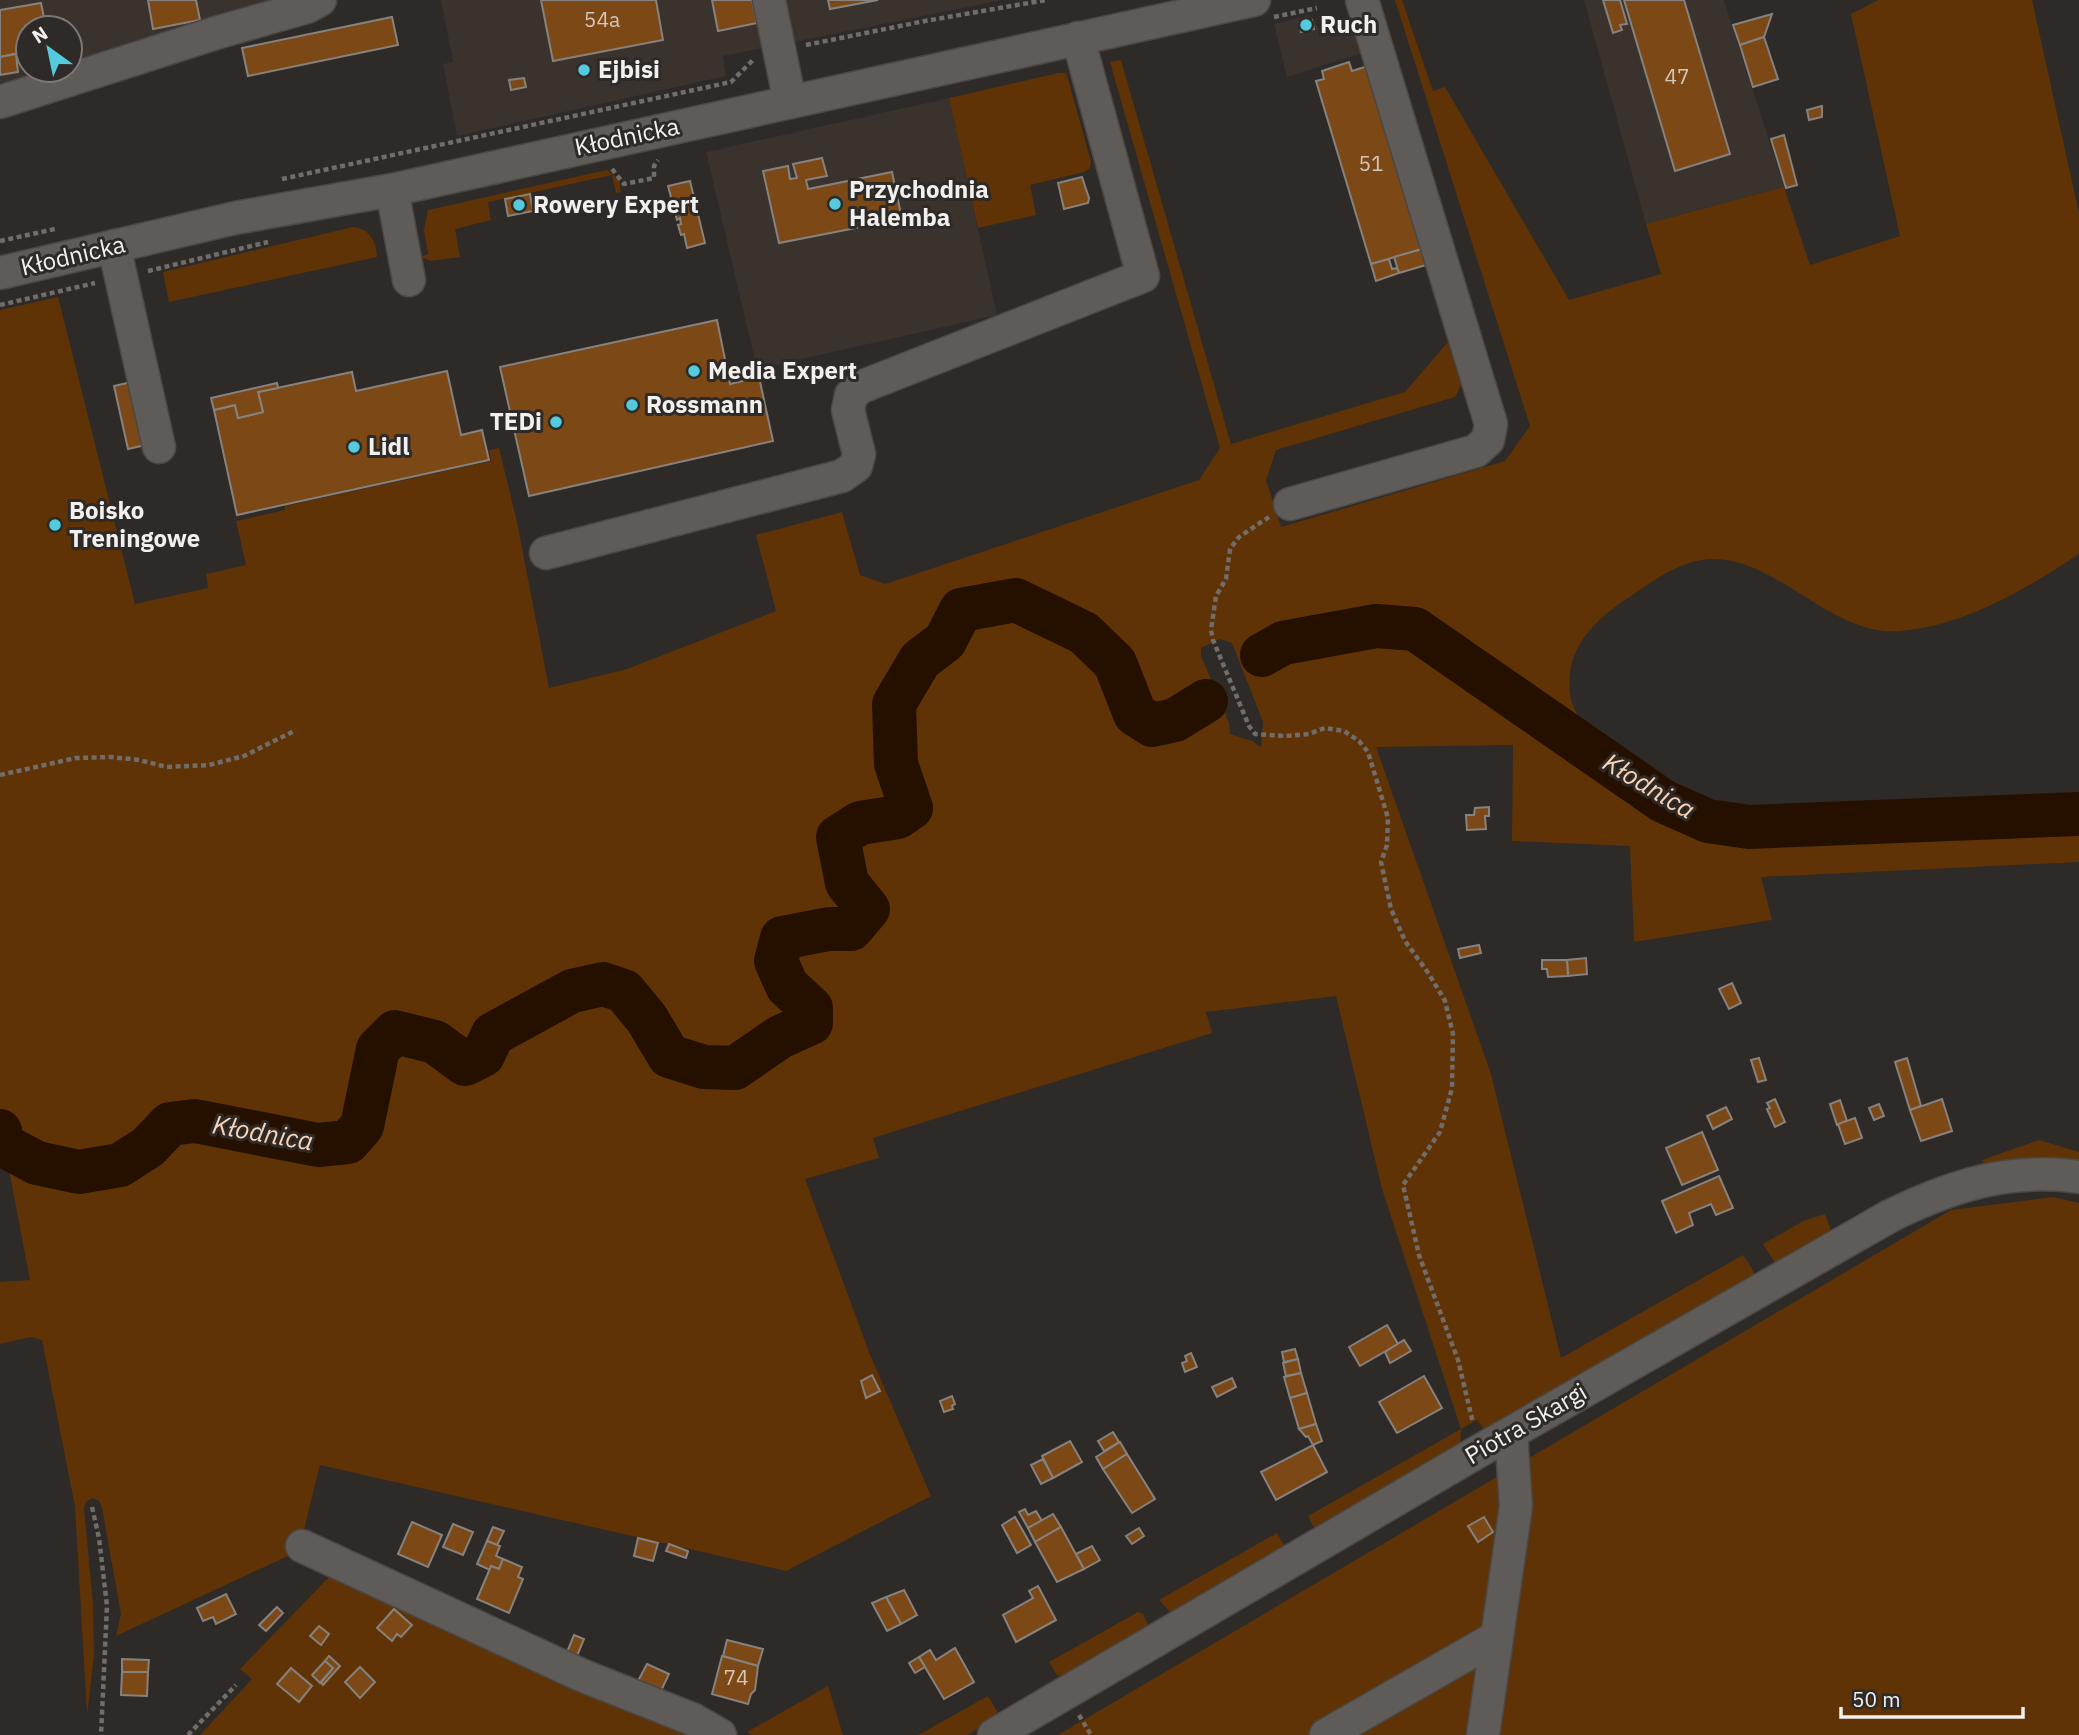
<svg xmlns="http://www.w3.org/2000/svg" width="2079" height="1735" font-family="'IBM Plex Sans',sans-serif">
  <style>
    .built { fill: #3a322c; fill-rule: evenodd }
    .green { fill: #5f3305; fill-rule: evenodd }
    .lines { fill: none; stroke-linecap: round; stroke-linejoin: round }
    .river { stroke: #251000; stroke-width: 44 }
    .building { fill: #7c4815; stroke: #85827f; stroke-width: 2 }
    .minor-casing { stroke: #4a4846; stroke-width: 35 }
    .path { stroke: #706d6b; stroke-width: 4.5; stroke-dasharray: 5 3.5; stroke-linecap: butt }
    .minor { stroke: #5e5b59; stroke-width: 32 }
    .poi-dot { fill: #54cadd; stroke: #2d2a28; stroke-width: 2.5 }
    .labels { text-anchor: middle; stroke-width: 6; stroke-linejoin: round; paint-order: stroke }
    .number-label { font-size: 21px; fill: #d4c6b8 }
    .poi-label { font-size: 24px; font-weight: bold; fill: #f2f0ee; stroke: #2d2a28; text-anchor: start }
    .street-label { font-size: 24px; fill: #f2f0ee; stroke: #2d2a28 }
    .water-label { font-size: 26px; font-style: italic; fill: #fbd4b6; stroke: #2d2a28 }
  </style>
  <rect width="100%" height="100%" fill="#2d2a28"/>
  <g class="built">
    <path d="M0 0H299L0 93ZM28 28H70V70H28Z"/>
    <path d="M441 0H1003L723 56 726 76 457 136 443 64 453 62Z"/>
    <path d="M1584 0H1724L1784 187 1646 224Z"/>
    <path d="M1352 8 1366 52 1287 77 1274 24 1310 15 1321 31 1350 24Z"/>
    <path d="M949 98 997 315 757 369 706 152Z"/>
  </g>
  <g class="green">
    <path d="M1395 0H1402L1433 91 1445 87 1569 300 1661 274 1646 224 1784 187 1810 265 1900 236 1851 14 1878 0H2032L2079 213V554C2026 589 1965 626 1900 631 1824 638 1765 538 1689 563 1665 571 1646 586 1625 600 1599 617 1573 642 1570 674 1566 712 1584 726 1612 747 1624 756 1637 767 1650 776 1678 794 1714 799 1746 806L2079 795V862L1761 877 1772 920 1634 942 1630 846 1512 841 1513 745 1376 747 1491 1074 1561 1358 1743 1255 1753 1270V1278L1493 1431 1484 1429 1477 1420 1461 1429 1460 1449 1320 1530 1313 1526 1308 1516 1461 1429 1382 1189 1336 996 1206 1012 1212 1033 873 1138 879 1158 805 1179 869 1352 931 1496 786 1571 320 1465 303 1534 292 1554 116 1636 121 1614 102 1508 99 1501 93 1498 86 1501 84 1508 93 1604 94 1656 87 1715 75 1506 42 1340 31 1337 0 1344V1282L30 1280 9 1170 0 1160V310L58 297 135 604 208 588 206 574 246 565 236 521 285 510V506L491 461 489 450 499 448 517 522 549 688 627 669 776 611 756 535 842 512 860 575 885 584 1199 480 1220 448 1110 62 1121 60 1231 444 1405 392 1448 342 1461 385 1455 397 1276 450 1266 480 1281 527 1505 461 1530 426ZM1220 639 1232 643 1263 722 1261 747 1252 741 1230 734 1229 723 1201 656V648Z"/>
    <path d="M1058 73H1066L1069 82 1091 162 1090 168 1084 172 1030 185 1036 215 978 228 949 98Z"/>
    <path d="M607 170 619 180 621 192 616 193 612 175 488 202 491 220 455 229 460 257 431 261 421 257 428 254 424 230 428 210Z"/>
    <path d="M353 227C370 229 376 241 377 257L169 302 163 272Z"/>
    <path d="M2039 1140 2079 1152V1163L1986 1166 1982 1160Z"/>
    <path d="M2053 1197 2079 1203V1735H1058L1951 1210Z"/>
    <path d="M1825 1214 1830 1227V1234L1783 1262 1775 1263 1763 1244 1803 1221Z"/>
    <path d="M1277 1533 1285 1547 1177 1612H1170L1159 1600Z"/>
    <path d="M331 1575 706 1735H200L252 1679 240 1669Z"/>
    <path d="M1138 1612 1143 1614 1148 1625 1143 1632 1064 1676 1057 1675 1049 1662Z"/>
    <path d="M828 1686 843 1735H752L747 1732Z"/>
    <path d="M988 1696 997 1711 996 1718 967 1735H918Z"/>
  </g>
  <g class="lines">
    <g class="river">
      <path d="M1262 655 1283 643 1376 626 1415 629 1663 801 1708 821 1749 827 2079 814"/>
      <path d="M0 1131 3 1145 37 1163 79 1172 120 1165 148 1147 170 1124 195 1121 318 1145 348 1142 362 1126 378 1049 395 1032 435 1042 465 1064 483 1055 493 1034 572 991 603 984 624 991 647 1019 669 1056 704 1067 735 1068 780 1037 811 1023V1008L787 986 776 961 782 938 829 929H851L868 909 847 883 838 837 860 823 898 817 911 808 896 764 894 704 920 660 945 641 961 610 1016 600 1084 633 1115 663 1135 714 1152 725 1175 720 1206 701"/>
    </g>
  </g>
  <g class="building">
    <path d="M148 0H196L200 20 153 29Z"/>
    <path d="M541 0H656L663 40 553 61Z"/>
    <path d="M712 0H752L757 23 718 31Z"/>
    <path d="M828 0H878L830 9Z"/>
    <path d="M1603 0H1620L1627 24 1620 25 1622 30 1613 33Z"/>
    <path d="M1624 0H1684L1730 154 1675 171Z"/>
    <path d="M41 3 46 28H28V51L0 57V10Z"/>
    <path d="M1772 14 1764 37 1740 45 1733 25Z"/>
    <path d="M392 17 398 45 248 76 242 48Z"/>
    <path d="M1312 20 1314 29 1301 32 1299 23Z"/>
    <path d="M1764 37 1778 79 1753 87 1740 45Z"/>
    <path d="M16 54 18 72 0 75V57Z"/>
    <path d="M1349 62 1352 71 1371 65 1426 248 1371 264 1316 81 1324 79 1322 71Z"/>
    <path d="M524 78 526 87 511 90 509 80Z"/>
    <path d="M1822 106V117L1809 120 1807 110Z"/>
    <path d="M1784 135 1797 185 1786 188 1771 139Z"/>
    <path d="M822 158 827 176 806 180 808 189 892 172 902 219 779 243 763 171 788 166 790 179 797 178 793 164Z"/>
    <path d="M1082 177 1089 198 1088 203 1064 209 1058 183Z"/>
    <path d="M690 181 705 243 687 248 684 234 681 235 678 225 681 224 680 218 677 220 668 186Z"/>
    <path d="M530 194 533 211 508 216 505 199Z"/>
    <path d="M1422 249 1426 265 1399 273 1394 257Z"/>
    <path d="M1389 259 1392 269 1397 268 1399 273 1376 281 1371 264Z"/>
    <path d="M717 320 730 384 759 377 773 441 529 496 500 367Z"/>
    <path d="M447 371 461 435 482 430 489 460 237 515 214 410 235 405 238 418 263 412 258 392 352 372 356 391Z"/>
    <path d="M136 381 150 444 128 449 114 386Z"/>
    <path d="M277 383 278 388 258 392 263 412 238 418 235 405 214 410 211 398Z"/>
    <path d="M1489 807V816H1485L1486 829 1467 830 1466 815H1474L1475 808Z"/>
    <path d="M1479 945 1481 953 1460 958 1458 949Z"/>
    <path d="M1586 958 1587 974 1568 976 1567 960Z"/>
    <path d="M1542 960H1567L1568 976 1548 977 1547 969H1542Z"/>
    <path d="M1732 983 1741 1003 1729 1009 1719 989Z"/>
    <path d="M1759 1058 1766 1080 1758 1082 1751 1060Z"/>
    <path d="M1907 1058 1921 1106 1910 1110 1895 1062Z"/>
    <path d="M1775 1099 1785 1122 1775 1127 1767 1109 1770 1108 1767 1103Z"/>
    <path d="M1942 1099 1952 1131 1921 1141 1910 1110Z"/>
    <path d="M1840 1100 1847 1121 1837 1125 1830 1104Z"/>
    <path d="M1879 1104 1884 1116 1874 1120 1869 1108Z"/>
    <path d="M1726 1107 1732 1119 1713 1129 1707 1116Z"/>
    <path d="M1855 1118 1862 1138 1845 1144 1838 1124Z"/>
    <path d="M1702 1132 1718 1170 1682 1185 1666 1148Z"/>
    <path d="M1719 1176 1733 1208 1716 1215 1711 1204 1689 1213 1693 1225 1676 1233 1662 1201Z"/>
    <path d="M1387 1325 1398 1344 1360 1366 1349 1347Z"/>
    <path d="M1404 1340 1411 1351 1390 1363 1385 1352Z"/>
    <path d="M1295 1349 1298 1359 1284 1362 1282 1352Z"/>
    <path d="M1191 1353 1197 1367 1185 1372 1182 1363 1187 1361 1185 1356Z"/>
    <path d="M1298 1359 1301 1373 1286 1376 1283 1363Z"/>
    <path d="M1301 1373 1307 1393 1290 1398 1284 1377Z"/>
    <path d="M872 1375 880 1391 866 1398 861 1381Z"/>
    <path d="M1424 1376 1442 1408 1397 1433 1379 1402Z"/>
    <path d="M1232 1378 1236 1387 1217 1397 1212 1387Z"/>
    <path d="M1307 1393 1316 1424 1299 1429 1290 1398Z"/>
    <path d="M952 1396 955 1404 952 1406 953 1409 944 1412 940 1401Z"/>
    <path d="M1316 1424 1322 1441 1313 1445 1308 1436 1306 1437 1299 1429Z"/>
    <path d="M1113 1432 1119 1442 1104 1451 1098 1441Z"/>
    <path d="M1070 1441 1082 1462 1053 1478 1042 1456Z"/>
    <path d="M1120 1442 1127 1454 1103 1469 1096 1457Z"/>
    <path d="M1313 1445 1327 1472 1276 1500 1261 1472Z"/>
    <path d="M1127 1454 1155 1499 1132 1513 1103 1469Z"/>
    <path d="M1043 1459 1053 1478 1041 1484 1031 1465Z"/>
    <path d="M1025 1509 1028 1515 1036 1511 1042 1521 1028 1528 1019 1512Z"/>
    <path d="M1053 1514 1061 1527 1035 1542 1028 1528Z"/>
    <path d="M1015 1517 1031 1545 1017 1553 1002 1525Z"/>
    <path d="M1484 1517 1493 1532 1478 1542 1468 1526Z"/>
    <path d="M412 1522 442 1535 428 1567 398 1554Z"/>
    <path d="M453 1524 473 1532 463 1555 443 1547Z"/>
    <path d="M493 1527 504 1531 497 1545 487 1541Z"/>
    <path d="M1061 1527 1084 1569 1057 1582 1035 1542Z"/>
    <path d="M1139 1528 1144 1536 1132 1544 1126 1536Z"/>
    <path d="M638 1538 658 1543 653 1561 634 1556Z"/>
    <path d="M487 1541 500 1546 496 1556 503 1559 499 1569 491 1566 490 1570 477 1564Z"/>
    <path d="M669 1544 688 1551 686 1558 666 1551Z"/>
    <path d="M1092 1546 1100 1560 1084 1569 1076 1554Z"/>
    <path d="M503 1559 522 1567 518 1577 523 1579 509 1613 477 1599 491 1566 499 1569Z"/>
    <path d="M1038 1586 1056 1620 1016 1642 1003 1615 1033 1598 1029 1591Z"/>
    <path d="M904 1590 917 1615 901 1624 886 1597Z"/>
    <path d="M226 1594 236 1614 216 1624 213 1617 203 1621 197 1608Z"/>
    <path d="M886 1597 901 1624 887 1631 872 1603Z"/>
    <path d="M277 1607 283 1613 266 1631 259 1625Z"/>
    <path d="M394 1609 412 1625 401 1637 397 1634 392 1641 377 1628Z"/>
    <path d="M319 1626 329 1634 321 1645 310 1636Z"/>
    <path d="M574 1635 584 1639 577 1656 567 1652Z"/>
    <path d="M727 1640 763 1649 758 1666 723 1656Z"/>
    <path d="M955 1648 974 1682 944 1699 919 1657 930 1650 936 1660Z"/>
    <path d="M329 1656 340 1666 323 1685 321 1683 333 1668 325 1661Z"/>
    <path d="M722 1656 758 1666 755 1690 751 1694 748 1704 712 1694Z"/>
    <path d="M919 1657 925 1667 915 1673 909 1663Z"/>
    <path d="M122 1659 149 1660 148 1672H122Z"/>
    <path d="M325 1661 333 1668 320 1683 312 1675Z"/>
    <path d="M647 1664 669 1674 661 1691 638 1681Z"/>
    <path d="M360 1667 375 1682 360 1698 345 1682Z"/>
    <path d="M291 1668 312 1686 299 1702 277 1684Z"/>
    <path d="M122 1672H148L147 1696 121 1695Z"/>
  </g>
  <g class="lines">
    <g class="minor-casing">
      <g id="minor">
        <path d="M769 0 790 102"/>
        <path d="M0 102 219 32 307 7 320 0"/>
        <path d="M392 190 409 280"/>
        <path d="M114 246 159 447"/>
        <path d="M0 273 235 218 392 190 1254 0"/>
        <path d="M1290 504 1476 451 1488 440 1491 424 1362 0"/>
        <path d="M546 553 842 476 856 466 859 454 848 410 851 395 861 387 1143 276 1078 38"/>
        <path d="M302 1546 581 1675 692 1719 720 1735"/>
        <path d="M994 1735 1479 1451 1890 1216C1951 1186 2009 1167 2079 1177"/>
        <path d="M1326 1735 1497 1637"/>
        <path d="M1483 1735 1516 1506 1511 1433"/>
      </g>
    </g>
    <g class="path">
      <path d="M1274 17 1317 8"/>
      <path d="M806 45 925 21 1046 0"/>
      <path d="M612 169 624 184 654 178V166L658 160"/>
      <path d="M282 179 731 82 754 59"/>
      <path d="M0 241 55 229"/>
      <path d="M148 271 268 242"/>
      <path d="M0 305 95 283"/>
      <path d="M1269 517 1239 537 1230 549 1226 579 1216 596 1211 630 1213 640 1249 726 1255 734 1285 736 1309 734 1325 728 1344 731 1359 741 1368 752 1388 818 1387 845 1381 862 1391 909 1405 941 1429 974 1445 1001 1453 1034 1452 1088 1440 1132 1403 1185 1419 1255 1458 1360 1473 1423"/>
      <path d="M0 775 76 758 111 757 139 760 167 767 209 765 244 756 296 730"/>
      <path d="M92 1507 99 1538 107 1606 101 1735"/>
      <path d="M1079 1715 1091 1735"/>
      <path d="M188 1735 236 1685"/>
    </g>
    <use href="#minor" class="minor"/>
  </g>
  <g class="poi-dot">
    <circle cx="1306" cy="25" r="7"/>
    <circle cx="584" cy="70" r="7"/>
    <circle cx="835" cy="204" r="7"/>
    <circle cx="519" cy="205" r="7"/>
    <circle cx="694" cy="371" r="7"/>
    <circle cx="632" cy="405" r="7"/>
    <circle cx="556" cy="422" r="7"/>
    <circle cx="354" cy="447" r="7"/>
    <circle cx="55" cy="525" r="7"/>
  </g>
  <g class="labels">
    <g class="number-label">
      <text x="602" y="27">54a</text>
      <text x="1677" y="84">47</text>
      <text x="1371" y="171">51</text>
      <text x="736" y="1685">74</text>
    </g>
    <g class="poi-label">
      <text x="1320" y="33">Ruch</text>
      <text x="598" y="78">Ejbisi</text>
      <text x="849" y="198">Przychodnia<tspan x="849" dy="28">Halemba</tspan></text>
      <text x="533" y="213">Rowery Expert</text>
      <text x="708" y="379">Media Expert</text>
      <text x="646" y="413">Rossmann</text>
      <text x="542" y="430" text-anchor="end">TEDi</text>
      <text x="368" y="455">Lidl</text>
      <text x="69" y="519">Boisko<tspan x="69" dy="28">Treningowe</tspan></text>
    </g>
    <g class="street-label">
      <text transform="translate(627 137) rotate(-12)" y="8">Kłodnicka</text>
      <text transform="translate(73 256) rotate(-13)" y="8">Kłodnicka</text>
      <text transform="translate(1526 1424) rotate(-30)" y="8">Piotra Skargi</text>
    </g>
    <g class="water-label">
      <text transform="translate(1649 786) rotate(31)" y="9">Kłodnica</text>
      <text transform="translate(263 1133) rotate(10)" y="9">Kłodnica</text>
    </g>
  </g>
  <g transform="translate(49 49) rotate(327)"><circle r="33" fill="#2d2a28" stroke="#7c7977" stroke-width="2"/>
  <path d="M0-5L12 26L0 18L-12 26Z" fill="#54cadd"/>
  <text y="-10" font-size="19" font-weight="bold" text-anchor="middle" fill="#f2f0ee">N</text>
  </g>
  <path d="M1841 1707v10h182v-10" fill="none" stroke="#f2f0ee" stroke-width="3.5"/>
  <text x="1852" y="1707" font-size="21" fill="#f2f0ee" stroke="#2d2a28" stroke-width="5" paint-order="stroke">50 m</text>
</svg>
